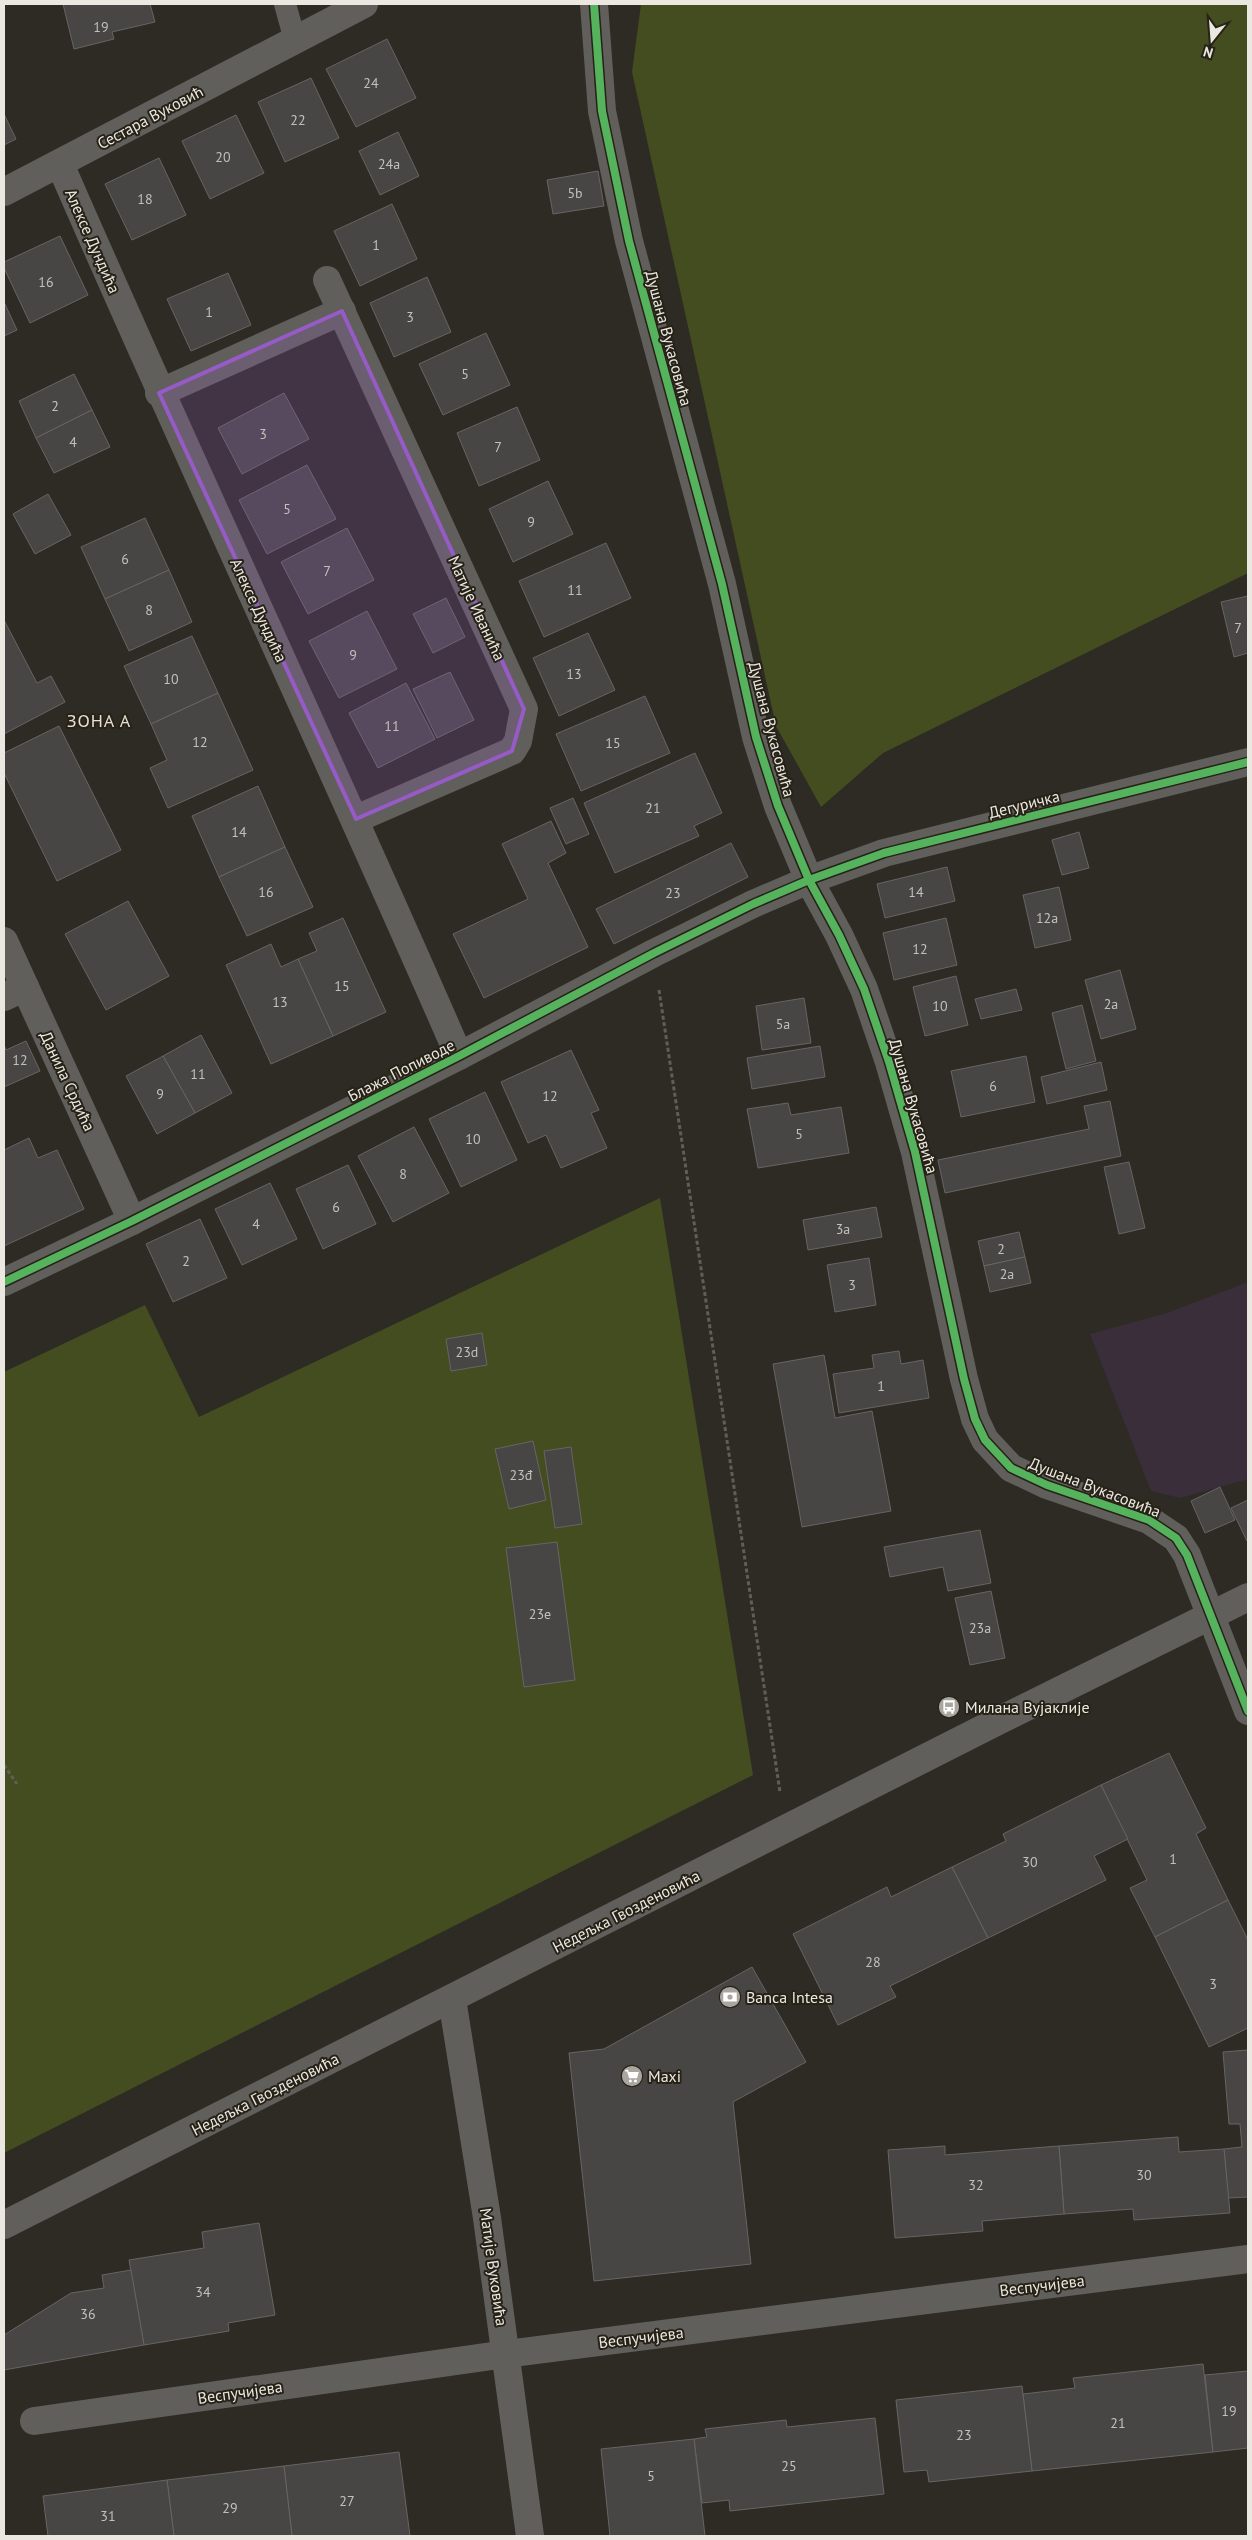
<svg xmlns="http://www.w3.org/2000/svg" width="1252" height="2540" font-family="'PT Sans',sans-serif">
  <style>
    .commercial { fill: #392e3a }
    .green { fill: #444d20 }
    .building { fill: #484645; stroke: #676564 }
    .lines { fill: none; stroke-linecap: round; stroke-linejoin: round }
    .path { stroke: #605e5a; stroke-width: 3; stroke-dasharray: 4 2.5; stroke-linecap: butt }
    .service { stroke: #615f5b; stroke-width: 22 }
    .minor { stroke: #615f5b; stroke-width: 28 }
    .secondary { stroke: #615f5b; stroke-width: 28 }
    .cycleway-casing { stroke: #272217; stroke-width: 11 }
    .cycleway { stroke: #56b35d; stroke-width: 8 }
    .marked { fill: #975bc8; fill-opacity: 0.2; stroke: #975bc8; stroke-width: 4; stroke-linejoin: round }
    .labels { text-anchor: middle; stroke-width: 4; stroke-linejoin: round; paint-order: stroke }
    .number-label { font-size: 14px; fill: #c2c0ba }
    .street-label { font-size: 16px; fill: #ebe8e1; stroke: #272217 }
    .poi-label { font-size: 16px; fill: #ebe8e1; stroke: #272217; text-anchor: start }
    .neighbourhood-label { font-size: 18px; letter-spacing: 1px; fill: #e8e1d3; stroke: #272217 }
  </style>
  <rect width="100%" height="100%" fill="#2e2b24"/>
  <path class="commercial" d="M1248 1282V1479L1180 1498 1151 1491 1090 1334 1167 1313Z"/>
  <g class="green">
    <path d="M641 4H1248V573L883 753 821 807 776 726 632 72Z"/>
    <path d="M660 1198 753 1775 4 2153V1372L145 1305 199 1417Z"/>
  </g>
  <g class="building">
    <path d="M63 4H150L155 22 112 32 114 39 74 49Z"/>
    <path d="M387 39 416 98 356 127 326 69Z"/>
    <path d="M311 78 339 138 285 162 258 102Z"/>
    <path d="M4 114 16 139 4 145Z"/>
    <path d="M236 115 264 173 210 199 182 141Z"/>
    <path d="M398 132 419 176 380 195 359 151Z"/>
    <path d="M159 158 186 215 132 240 105 184Z"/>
    <path d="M598 171 604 206 553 214 547 180Z"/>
    <path d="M392 204 417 259 360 286 334 231Z"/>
    <path d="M60 236 88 295 30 323 4 268V262Z"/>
    <path d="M228 273 251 325 191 351 167 299Z"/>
    <path d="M427 277 451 332 394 357 370 303Z"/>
    <path d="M4 302 17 330 4 336Z"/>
    <path d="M486 333 510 385 443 415 419 364Z"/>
    <path d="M74 374 92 410 36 438 19 401Z"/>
    <path d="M284 393 309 439 242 474 218 428Z"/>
    <path d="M517 407 540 460 479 486 457 433Z"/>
    <path d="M92 410 110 447 54 473 36 438Z"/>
    <path d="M307 465 336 519 267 554 239 500Z"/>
    <path d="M548 481 573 534 513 562 489 509Z"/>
    <path d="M48 494 71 535 35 554 13 514Z"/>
    <path d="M145 518 169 570 105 599 81 547Z"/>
    <path d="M347 528 374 580 308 614 281 562Z"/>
    <path d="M606 543 631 598 544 637 519 581Z"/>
    <path d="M169 570 192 622 129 651 105 599Z"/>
    <path d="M1248 596V653L1234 657 1221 602Z"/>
    <path d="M446 598 465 637 433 653 413 614Z"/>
    <path d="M367 611 397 669 339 698 309 641Z"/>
    <path d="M4 620 37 683 51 676 65 702 4 734Z"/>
    <path d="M588 633 615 690 559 716 533 658Z"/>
    <path d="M192 636 218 693 151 724 124 666Z"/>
    <path d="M450 672 474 720 437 738 413 689Z"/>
    <path d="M406 683 435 739 378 768 349 713Z"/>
    <path d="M218 693 253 770 168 808 150 768 167 760 151 724Z"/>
    <path d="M645 696 670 753 581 791 556 734Z"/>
    <path d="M59 726 121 850 57 881 4 773V753Z"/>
    <path d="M695 753 722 813 694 826 699 836 615 873 584 803Z"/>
    <path d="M258 786 285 847 219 877 192 816Z"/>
    <path d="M573 798 589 834 566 844 550 808Z"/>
    <path d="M551 821 566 853 548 863 588 947 484 998 453 934 528 899 502 844Z"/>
    <path d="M1079 832 1089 868 1062 875 1052 840Z"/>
    <path d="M731 843 748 877 614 944 596 909Z"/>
    <path d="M285 847 313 907 247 936 219 877Z"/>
    <path d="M947 867 955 901 885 918 877 884Z"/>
    <path d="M1059 887 1071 940 1035 948 1023 895Z"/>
    <path d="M128 901 169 976 106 1010 65 934Z"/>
    <path d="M343 918 386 1012 333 1036 298 959 317 951 309 933Z"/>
    <path d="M946 918 957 965 894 980 883 933Z"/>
    <path d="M271 944 281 967 298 959 333 1036 271 1064 226 965Z"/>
    <path d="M1120 970 1136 1029 1101 1039 1085 980Z"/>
    <path d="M956 976 968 1025 925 1036 913 987Z"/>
    <path d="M1016 989 1022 1010 981 1019 975 999Z"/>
    <path d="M804 998 811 1043 762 1050 756 1006Z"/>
    <path d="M1082 1005 1096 1061 1066 1069 1052 1013Z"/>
    <path d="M201 1035 232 1093 195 1113 163 1056Z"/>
    <path d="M26 1041 40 1071 4 1087V1045L6 1050Z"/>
    <path d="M820 1046 825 1077 752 1089 747 1058Z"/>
    <path d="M571 1050 599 1110 591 1113 607 1148 561 1168 546 1135 528 1143 501 1082Z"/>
    <path d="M163 1056 195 1113 157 1134 126 1076Z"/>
    <path d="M1026 1056 1035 1102 961 1117 951 1071Z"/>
    <path d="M1101 1062 1107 1090 1047 1104 1041 1077Z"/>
    <path d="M485 1092 517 1160 461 1187 429 1119Z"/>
    <path d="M1110 1101 1121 1156 945 1193 938 1160 1089 1129 1084 1106Z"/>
    <path d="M788 1103 791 1115 841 1107 849 1153 758 1168 747 1109Z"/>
    <path d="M414 1127 449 1193 393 1222 358 1156Z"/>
    <path d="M29 1138 38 1158 57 1150 84 1209 4 1246V1150Z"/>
    <path d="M1129 1162 1145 1228 1119 1234 1104 1167Z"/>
    <path d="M348 1165 376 1224 323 1249 296 1189Z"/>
    <path d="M270 1183 297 1239 242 1265 215 1209Z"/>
    <path d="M876 1207 882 1237 808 1250 803 1220Z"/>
    <path d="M200 1219 227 1278 173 1302 146 1244Z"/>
    <path d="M1019 1232 1025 1257 984 1266 978 1241Z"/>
    <path d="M1025 1257 1031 1283 990 1292 984 1266Z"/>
    <path d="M869 1258 876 1305 835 1312 827 1265Z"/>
    <path d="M482 1333 487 1365 451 1371 446 1339Z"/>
    <path d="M899 1351 901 1364 923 1360 929 1398 839 1413 833 1374 874 1368 872 1355Z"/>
    <path d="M824 1355 835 1418 872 1411 891 1511 802 1527 773 1364Z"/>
    <path d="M533 1441 546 1500 509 1509 495 1449Z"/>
    <path d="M571 1447 582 1524 555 1528 544 1451Z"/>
    <path d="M1220 1487 1235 1520 1205 1533 1191 1501Z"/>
    <path d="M1248 1500V1540L1247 1541 1231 1508Z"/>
    <path d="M980 1530 991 1583 948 1591 943 1567 890 1577 884 1547Z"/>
    <path d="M557 1542 575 1680 524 1687 506 1548Z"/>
    <path d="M991 1591 1005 1658 970 1665 955 1598Z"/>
    <path d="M1169 1753 1206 1828 1196 1834 1228 1900 1155 1937 1130 1888 1147 1880 1101 1785Z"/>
    <path d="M1101 1785 1128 1839 1094 1856 1106 1880 988 1938 952 1867 1006 1841 1003 1834Z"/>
    <path d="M952 1867 988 1938 890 1986 896 1997 838 2025 793 1934 887 1887 891 1897Z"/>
    <path d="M1228 1900 1248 1940V2028L1209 2047 1155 1937Z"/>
    <path d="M752 1967 806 2062 733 2102 751 2264 594 2281 569 2053 604 2049Z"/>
    <path d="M1248 2050V2197L1228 2198 1224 2149 1242 2147 1240 2124H1229L1223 2052Z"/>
    <path d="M1178 2137 1179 2152 1224 2149 1230 2213 1134 2220 1133 2209 1064 2214 1059 2146Z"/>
    <path d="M945 2146V2155L1059 2146 1064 2214 982 2221 983 2231 895 2238 888 2150Z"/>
    <path d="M259 2223 275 2315 228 2323 229 2331 144 2345 129 2260 204 2248 202 2232Z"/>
    <path d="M131 2270 144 2345 4 2370V2335L71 2293 104 2288 102 2275Z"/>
    <path d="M1203 2364 1213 2452 1032 2471 1023 2394 1075 2388 1073 2378Z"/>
    <path d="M1248 2371V2448L1213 2452 1205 2375Z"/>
    <path d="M1022 2386 1032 2471 929 2482 927 2470 904 2472 896 2400Z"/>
    <path d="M875 2418 884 2494 730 2511 729 2500 702 2503 694 2439 707 2437 705 2429 786 2420 787 2427Z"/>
    <path d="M694 2439 705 2536H610L601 2449Z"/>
    <path d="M399 2452 410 2536H292L284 2466Z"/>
    <path d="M284 2466 292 2536H174L167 2480Z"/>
    <path d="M167 2480 174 2536H48L43 2496Z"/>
  </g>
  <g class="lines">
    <g class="path">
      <path d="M659 990 780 1792"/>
      <path d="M4 1765 17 1784"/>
    </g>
    <path class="service" d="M285 4 295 40"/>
    <g class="minor">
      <path d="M594 4 602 111 629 241 722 584 756 737 778 806 809 880 839 935 864 989 889 1062 915 1152 964 1379 975 1419 985 1440 1011 1468 1047 1485 1149 1520 1176 1538 1187 1555 1248 1711"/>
      <path d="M60 164C190 463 329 757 459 1056"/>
      <path d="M4 192 364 4"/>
      <path d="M327 280 524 709 518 741 512 751 356 819"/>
      <path d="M159 393 342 311"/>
      <path d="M4 941 132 1221"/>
      <path d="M4 997 25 987"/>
      <path d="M4 1282 132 1221 459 1056 654 953 753 904 809 880 884 853 1248 762"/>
      <path d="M452 1999 487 2218 530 2536"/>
      <path d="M34 2421 506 2354 1248 2259"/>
    </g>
    <path class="secondary" d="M4 2225 1000 1720 1248 1597"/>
    <g class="cycleway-casing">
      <g id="cycleway">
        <path d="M594 4 602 111 629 241 722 584 756 737 778 806 809 880 839 935 864 989 889 1062 915 1152 964 1379 975 1419 985 1440 1011 1468 1047 1485 1149 1520 1176 1538 1187 1555 1248 1711"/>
        <path d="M4 1282 132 1221 459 1056 654 953 753 904 809 880 884 853 1248 762"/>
      </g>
    </g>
    <use href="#cycleway" class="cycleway"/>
  </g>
  <path class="marked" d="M342 311 524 709 512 751 356 819 159 393Z"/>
  <defs>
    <g id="bus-disc" transform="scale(1.125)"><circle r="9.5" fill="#a9a69f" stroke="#272217"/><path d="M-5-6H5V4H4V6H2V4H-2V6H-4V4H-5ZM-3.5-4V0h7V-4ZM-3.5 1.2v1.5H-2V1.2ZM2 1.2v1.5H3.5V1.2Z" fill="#fff"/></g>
    <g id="bank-disc" transform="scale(1.125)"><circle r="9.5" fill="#a9a69f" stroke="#272217"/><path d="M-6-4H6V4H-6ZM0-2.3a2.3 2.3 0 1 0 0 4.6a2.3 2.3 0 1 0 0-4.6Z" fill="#fff"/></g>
    <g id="supermarket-disc" transform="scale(1.125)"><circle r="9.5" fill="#a9a69f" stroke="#272217"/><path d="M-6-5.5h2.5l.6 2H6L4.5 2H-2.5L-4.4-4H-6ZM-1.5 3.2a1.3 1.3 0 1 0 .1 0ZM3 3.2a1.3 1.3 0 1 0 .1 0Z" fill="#fff"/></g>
  </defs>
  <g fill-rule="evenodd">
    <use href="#bus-disc" x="949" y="1707"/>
    <use href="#bank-disc" x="730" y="1997"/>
    <use href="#supermarket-disc" x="632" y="2076"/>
  </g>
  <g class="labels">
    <g class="number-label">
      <text x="101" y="32">19</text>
      <text x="371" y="88">24</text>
      <text x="298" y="125">22</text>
      <text x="223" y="162">20</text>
      <text x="389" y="169">24a</text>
      <text x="575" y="198">5b</text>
      <text x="145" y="204">18</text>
      <text x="376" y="250">1</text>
      <text x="46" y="287">16</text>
      <text x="209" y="317">1</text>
      <text x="410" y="322">3</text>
      <text x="465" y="379">5</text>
      <text x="55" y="411">2</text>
      <text x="263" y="439">3</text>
      <text x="73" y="447">4</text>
      <text x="498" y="452">7</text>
      <text x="287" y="514">5</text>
      <text x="531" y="527">9</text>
      <text x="125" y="564">6</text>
      <text x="327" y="576">7</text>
      <text x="575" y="595">11</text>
      <text x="149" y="615">8</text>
      <text x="1238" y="633">7</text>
      <text x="353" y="660">9</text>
      <text x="574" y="679">13</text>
      <text x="171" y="684">10</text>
      <text x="392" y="731">11</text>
      <text x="200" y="747">12</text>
      <text x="613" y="748">15</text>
      <text x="653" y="813">21</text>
      <text x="239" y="837">14</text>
      <text x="266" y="897">16</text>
      <text x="916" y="897">14</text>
      <text x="673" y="898">23</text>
      <text x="1047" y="923">12a</text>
      <text x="920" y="954">12</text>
      <text x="342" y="991">15</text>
      <text x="280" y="1007">13</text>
      <text x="1111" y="1009">2a</text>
      <text x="940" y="1011">10</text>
      <text x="783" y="1029">5a</text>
      <text x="20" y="1065">12</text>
      <text x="198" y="1079">11</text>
      <text x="993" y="1091">6</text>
      <text x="160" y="1099">9</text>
      <text x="550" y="1101">12</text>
      <text x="799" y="1139">5</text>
      <text x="473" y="1144">10</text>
      <text x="403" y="1179">8</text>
      <text x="336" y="1212">6</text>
      <text x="256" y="1229">4</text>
      <text x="843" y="1234">3a</text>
      <text x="1001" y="1254">2</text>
      <text x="186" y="1266">2</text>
      <text x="1007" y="1279">2a</text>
      <text x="852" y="1290">3</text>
      <text x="467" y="1357">23d</text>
      <text x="881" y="1391">1</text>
      <text x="521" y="1480">23đ</text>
      <text x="540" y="1619">23e</text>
      <text x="980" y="1633">23a</text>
      <text x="1173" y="1864">1</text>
      <text x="1030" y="1867">30</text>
      <text x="873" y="1967">28</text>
      <text x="1213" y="1989">3</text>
      <text x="1144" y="2180">30</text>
      <text x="976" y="2190">32</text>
      <text x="203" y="2297">34</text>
      <text x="88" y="2319">36</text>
      <text x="1229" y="2416">19</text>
      <text x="1118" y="2428">21</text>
      <text x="964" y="2440">23</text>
      <text x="789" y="2471">25</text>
      <text x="651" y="2481">5</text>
      <text x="347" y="2506">27</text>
      <text x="230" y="2513">29</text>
      <text x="108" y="2521">31</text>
    </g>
    <g class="street-label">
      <text transform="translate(150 117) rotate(-28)" y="6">Сестара Вуковић</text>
      <text transform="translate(93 241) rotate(66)" y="6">Алексе Дундића</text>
      <text transform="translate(669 338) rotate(75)" y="6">Душана Вукасовића</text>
      <text transform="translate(477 608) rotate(65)" y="6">Матије Иванића</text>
      <text transform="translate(259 610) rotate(65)" y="6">Алексе Дундића</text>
      <text transform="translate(772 729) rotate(75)" y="6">Душана Вукасовића</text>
      <text transform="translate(1024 804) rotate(-14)" y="6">Дегуричка</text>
      <text transform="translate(401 1070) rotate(-27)" y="6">Блажа Попиводе</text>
      <text transform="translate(68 1081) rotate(65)" y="6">Данила Срдића</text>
      <text transform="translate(914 1106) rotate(74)" y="6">Душана Вукасовића</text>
      <text transform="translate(1095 1487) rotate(21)" y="6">Душана Вукасовића</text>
      <text transform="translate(626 1911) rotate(-27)" y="6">Недељка Гвозденовића</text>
      <text transform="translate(265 2094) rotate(-27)" y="6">Недељка Гвозденовића</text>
      <text transform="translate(494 2267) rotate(82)" y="6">Матије Вуковића</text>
      <text transform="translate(1042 2285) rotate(-7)" y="6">Веспучијева</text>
      <text transform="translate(641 2337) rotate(-7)" y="6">Веспучијева</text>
      <text transform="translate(240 2392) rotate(-8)" y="6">Веспучијева</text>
    </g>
    <g class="poi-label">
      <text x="965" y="1713">Милана Вујаклије</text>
      <text x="746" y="2003">Banca Intesa</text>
      <text x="648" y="2082">Maxi</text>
    </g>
    <g class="neighbourhood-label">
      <text x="99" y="727">ЗОНА А</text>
    </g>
  </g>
  <rect width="1252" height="2540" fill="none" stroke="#ebe8e1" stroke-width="10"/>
  <g transform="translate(1212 40) rotate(197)" stroke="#272217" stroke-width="4" paint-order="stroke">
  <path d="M0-4L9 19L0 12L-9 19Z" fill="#ebe8e1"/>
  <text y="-8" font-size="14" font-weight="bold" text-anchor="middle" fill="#ebe8e1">N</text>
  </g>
</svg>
